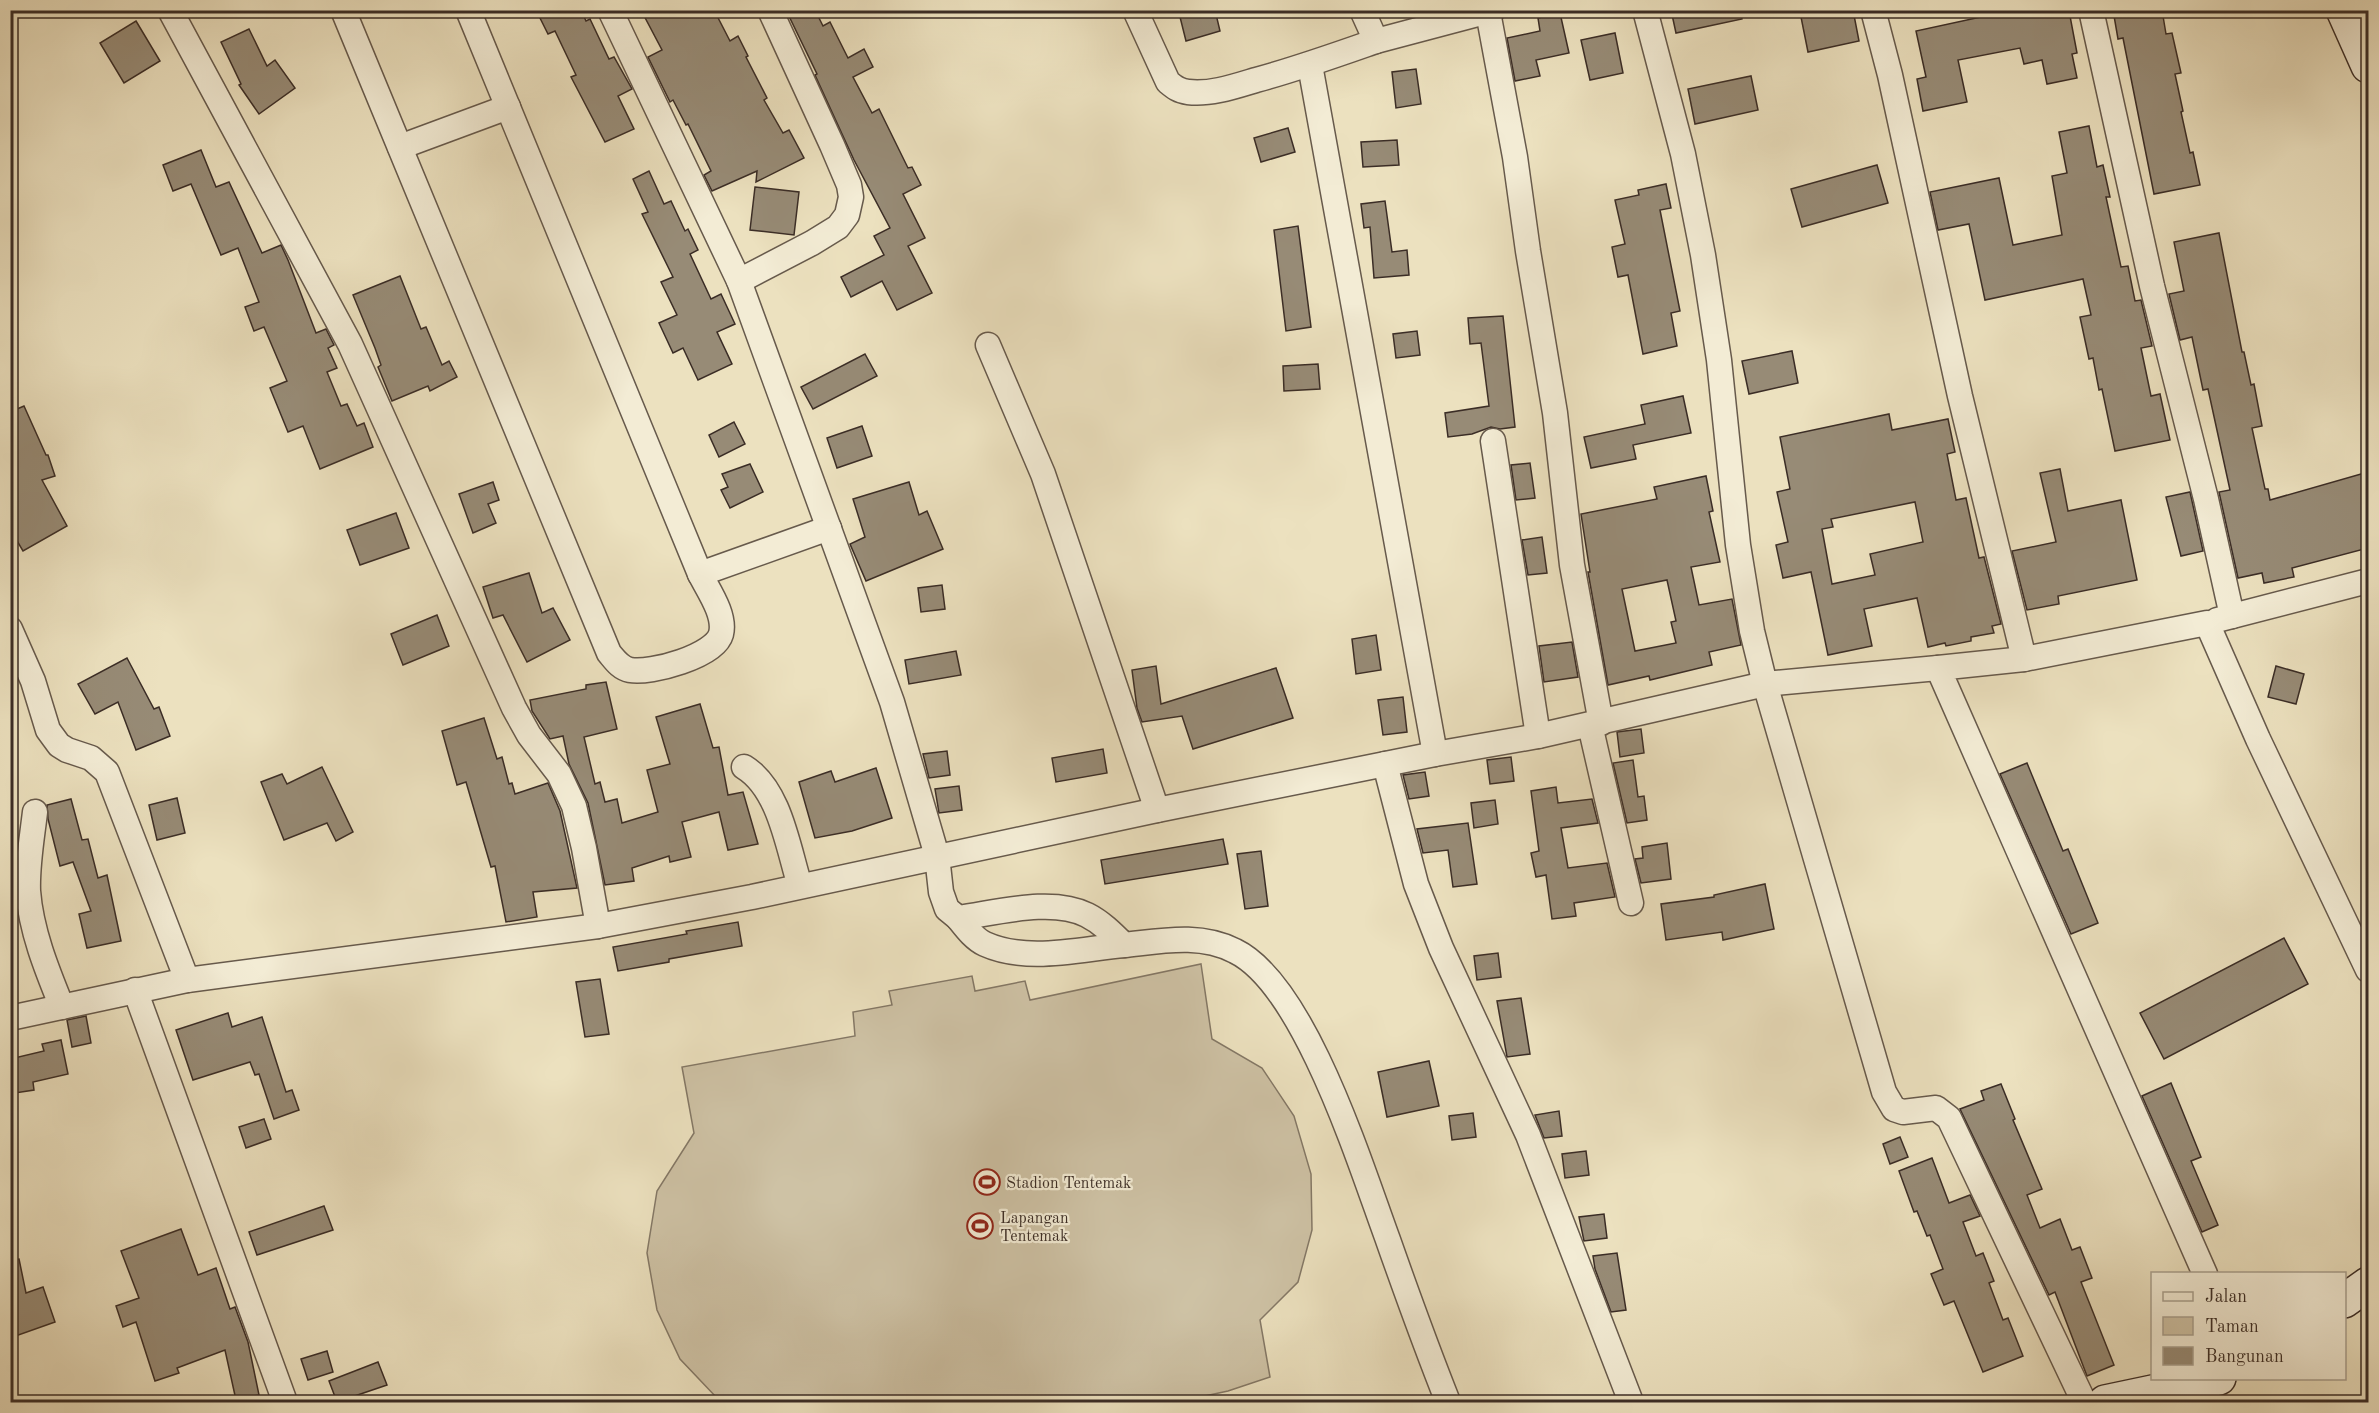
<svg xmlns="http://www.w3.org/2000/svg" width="2379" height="1413" font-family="'Old Standard TT',serif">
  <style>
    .green { fill: #cec2a5; stroke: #847866; stroke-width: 1.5 }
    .building { fill: #978b76; stroke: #3b2d26; stroke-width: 1.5; fill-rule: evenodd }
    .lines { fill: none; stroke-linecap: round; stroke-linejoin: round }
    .street-casing { stroke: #675a4c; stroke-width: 27 }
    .secondary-casing { stroke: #3b2d26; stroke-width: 36 }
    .street { stroke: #f3ecd5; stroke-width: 24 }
    .secondary { stroke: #f3ecd5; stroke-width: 33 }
    .labels { text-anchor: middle; stroke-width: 4.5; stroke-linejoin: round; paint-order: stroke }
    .poi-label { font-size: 16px; fill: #3b2d26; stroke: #f3ecd5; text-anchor: start }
  </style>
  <rect width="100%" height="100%" fill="#ece1bf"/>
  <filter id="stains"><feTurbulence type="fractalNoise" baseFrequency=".00333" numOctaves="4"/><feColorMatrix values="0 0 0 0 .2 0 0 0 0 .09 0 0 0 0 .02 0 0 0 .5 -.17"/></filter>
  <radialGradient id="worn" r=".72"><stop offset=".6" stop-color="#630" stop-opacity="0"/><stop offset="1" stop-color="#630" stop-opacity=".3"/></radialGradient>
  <path class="green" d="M1201 964 1212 1039 1262 1068 1294 1116 1311 1174 1312 1230 1298 1282 1260 1320 1270 1377 1228 1391 1177 1402H724L716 1397 680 1359 657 1310 647 1253 657 1191 694 1133 682 1067 855 1036 853 1012 892 1005 889 991 972 976 975 991 1025 981 1030 1000Z"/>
  <g class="building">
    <path d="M536 10H581L586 21 590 19 609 59 614 57 632 89 618 96 634 129 605 142 571 77 576 75 555 31 548 34Z"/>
    <path d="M641 10H714L730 41 738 36 748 56 746 57 767 98 764 100 783 133 789 130 804 158 756 182 757 171 712 191 704 175 711 171 688 124 686 125 673 100 670 102 648 57 662 50Z"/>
    <path d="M786 10H815L823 26 830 22 848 58 864 49 873 67 853 77 872 113 879 109 908 168 912 167 921 185 903 194 925 238 908 246 932 293 897 310 882 281 851 297 841 277 884 255 874 236 890 228 854 160 815 75 817 74Z"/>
    <path d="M1201 10H1215L1220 31 1186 41 1180 17Z"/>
    <path d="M1671 10H1741L1742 19 1676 33Z"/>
    <path d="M1833 10H1853L1859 41 1808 52 1801 17Z"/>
    <path d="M2013 10H2066L2067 16H2070L2077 53 2072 54 2077 78 2047 84 2042 60 2024 64 2020 48 1958 60 1967 102 1923 111 1917 79 1926 77 1916 31Z"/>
    <path d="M2113 10H2162L2166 34 2172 33 2181 73 2175 74 2183 111 2181 112 2190 153 2193 152 2200 185 2154 194 2123 38 2118 39Z"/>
    <path d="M1560 13 1569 53 1536 60 1540 76 1515 81 1507 38 1540 31 1538 18Z"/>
    <path d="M136 21 160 61 124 83 100 43Z"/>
    <path d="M249 29 267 66 275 60 295 88 259 114 239 85 241 84 221 42Z"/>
    <path d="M1615 33 1623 73 1590 80 1581 40Z"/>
    <path d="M1416 69 1421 104 1396 108 1392 72Z"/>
    <path d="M1751 76 1758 110 1695 124 1688 89Z"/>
    <path d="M2089 126 2097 167 2103 165 2110 197H2106L2121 267 2128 266 2135 301 2141 300 2152 346 2141 348 2151 396 2160 394 2170 440 2115 451 2102 389 2099 390 2093 358 2089 359 2080 317 2091 315 2083 279 1985 300 1969 224 1938 230 1930 192 1999 178 2013 245 2062 235 2052 176 2067 173 2059 132Z"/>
    <path d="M1288 128 1295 152 1261 162 1254 138Z"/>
    <path d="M1397 140 1399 165 1363 167 1361 142Z"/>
    <path d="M201 150 216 187 229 182 262 253 281 245 288 260 316 333 326 329 334 345 328 348 337 368 327 372 341 406 347 404 357 426 364 423 373 447 320 469 303 426 288 432 270 388 287 381 264 327 254 331 245 307 259 302 238 248 221 255 191 184 173 191 163 165Z"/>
    <path d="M1877 165 1888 203 1802 227 1791 189Z"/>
    <path d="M649 171 664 204 671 201 685 231 688 229 698 250 690 254 711 299 721 294 735 324 717 332 732 364 698 380 683 348 673 353 659 323 677 315 661 282 673 277 642 214 648 212 633 179Z"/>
    <path d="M1666 184 1671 208 1660 210 1680 311 1671 313 1677 346 1643 354 1628 275 1618 277 1612 247 1625 244 1615 200 1639 195 1638 190Z"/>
    <path d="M755 187 799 192 794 235 750 230Z"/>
    <path d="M1385 201 1392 252 1407 250 1409 275 1374 278 1370 227 1364 228 1361 204Z"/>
    <path d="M1298 226 1311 327 1286 331 1274 230Z"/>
    <path d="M2219 233 2242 352H2244L2251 385 2254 384 2262 426 2252 428 2265 489H2268L2270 500 2368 472V548L2292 568 2294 577 2264 583 2262 573 2238 578 2219 492 2230 490 2208 389 2203 390 2192 337 2180 340 2169 294 2184 291 2174 242Z"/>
    <path d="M400 276 421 329 426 327 442 365 449 361 457 377 430 391 428 386 392 401 378 367 381 365 375 348 353 295Z"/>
    <path d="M1503 316 1515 427 1500 429 1491 427 1472 434 1448 437 1445 413 1489 406 1481 343 1470 344 1468 318Z"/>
    <path d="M1417 331 1420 355 1396 358 1393 334Z"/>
    <path d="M1792 351 1798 383 1749 394 1742 361Z"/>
    <path d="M865 354 877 376 813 409 801 387Z"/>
    <path d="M1318 364 1320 389 1284 391 1283 366Z"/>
    <path d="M1683 396 1691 433 1633 445 1636 459 1591 468 1584 437 1645 424 1641 405Z"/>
    <path d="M24 406 46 455H48L55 476 42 480 67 526 23 551 10 529V412Z"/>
    <path d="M1889 414 1892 430 1948 419 1955 452 1947 454 1956 500 1966 498 1979 558 1984 557 2001 624 1992 626 1994 633 1971 637V641L1946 646 1945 643 1928 647 1917 598 1864 609 1872 646 1828 655 1811 572 1783 578 1776 545 1788 542 1777 492 1790 489 1780 437ZM1915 502 1923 542 1870 554 1875 575 1832 584 1822 529 1833 527 1831 519Z"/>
    <path d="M734 422 745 444 719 457 709 435Z"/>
    <path d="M862 426 872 456 837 468 827 438Z"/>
    <path d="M1530 463 1535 498 1516 500 1511 465Z"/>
    <path d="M750 464 763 492 730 508 721 490 728 487 722 474Z"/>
    <path d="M2060 469 2068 511 2121 500 2137 580 2058 596 2059 604 2027 610 2012 551 2056 542 2040 473Z"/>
    <path d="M1706 476 1713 511 1709 512 1720 562 1691 567 1699 605 1732 599 1741 645 1709 652 1712 665 1650 680 1649 676 1608 685 1588 572H1590L1581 514 1657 499 1654 487ZM1667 580 1676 621 1671 622 1676 643 1635 651 1622 589Z"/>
    <path d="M493 482 499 500 488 504 496 523 473 533 459 494Z"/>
    <path d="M909 482 919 515 927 511 943 549 866 581 850 544 865 537 853 499Z"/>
    <path d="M2190 492 2203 551 2181 556 2166 497Z"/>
    <path d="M396 513 409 548 360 565 347 530Z"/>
    <path d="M1542 537 1547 573 1528 575 1522 540Z"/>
    <path d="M529 573 542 613 553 608 570 640 527 662 503 615 493 618 483 587Z"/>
    <path d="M942 585 945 609 921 612 918 588Z"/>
    <path d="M437 615 449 646 403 665 391 634Z"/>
    <path d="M1376 635 1381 670 1356 674 1352 639Z"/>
    <path d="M1572 642 1578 677 1544 682 1539 646Z"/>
    <path d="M956 651 961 675 909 684 905 660Z"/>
    <path d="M127 658 154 709 159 707 170 736 136 750 118 702 95 714 78 684Z"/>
    <path d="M1156 666 1161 704 1276 668 1293 718 1193 749 1182 716 1142 722 1137 708 1132 670Z"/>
    <path d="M2276 666 2304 674 2296 704 2268 697Z"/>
    <path d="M606 682 617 729 584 737 595 784 600 782 605 802 617 799 622 823 658 812 647 770 670 764 656 717 700 704 713 748 719 747 728 795 743 792 758 844 728 850 719 812 682 822 691 857 670 862 669 856 632 868 634 881 605 885 588 803 569 764 563 736 550 739 532 711 530 700 586 689V685Z"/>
    <path d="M1403 697 1407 732 1383 735 1378 700Z"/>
    <path d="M484 718 497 759 502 757 509 784 512 783 515 794 548 783 560 811 577 888 533 892 537 917 506 922 495 866 491 867 466 782 457 785 442 731Z"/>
    <path d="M1641 729 1644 753 1620 757 1617 732Z"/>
    <path d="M1103 749 1107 773 1056 782 1052 758Z"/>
    <path d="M947 751 950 775 929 778 923 754Z"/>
    <path d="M1511 757 1514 781 1490 784 1487 760Z"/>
    <path d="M1633 760 1638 797 1644 796 1647 820 1627 823 1613 763Z"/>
    <path d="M2027 763 2063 851 2068 849 2098 923 2071 934 2000 774Z"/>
    <path d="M322 767 353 832 336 841 327 823 284 840 261 782 282 774 287 784Z"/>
    <path d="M876 768 892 818 852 831 815 838 799 782 831 771 835 782Z"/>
    <path d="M1425 772 1429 796 1409 799 1403 775Z"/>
    <path d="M959 786 962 810 939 813 935 789Z"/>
    <path d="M1556 787 1558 803 1592 799 1598 823 1561 828 1568 868 1607 863 1615 897 1574 903 1576 916 1552 919 1546 875 1536 877 1531 853 1539 851 1531 791Z"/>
    <path d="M177 798 185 833 157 840 149 805Z"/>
    <path d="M71 799 82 840 88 839 98 878 107 875 121 941 87 948 79 914 91 911 73 862 60 866 48 819 47 805Z"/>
    <path d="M1495 800 1498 824 1474 828 1471 803Z"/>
    <path d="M1468 823 1477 884 1453 887 1448 850 1423 853 1417 829Z"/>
    <path d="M1223 839 1228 864 1105 884 1101 860Z"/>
    <path d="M1667 843 1671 879 1641 883 1635 859 1643 858 1642 847Z"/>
    <path d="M1261 851 1268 906 1245 909 1237 854Z"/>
    <path d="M1765 884 1774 929 1723 940 1722 932 1666 940 1661 904 1714 897V895Z"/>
    <path d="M738 922 742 946 669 959V962L618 971 613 947 687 934 686 931Z"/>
    <path d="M2284 938 2308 984 2164 1059 2140 1013Z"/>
    <path d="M1498 953 1501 977 1477 980 1474 956Z"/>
    <path d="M600 979 609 1034 585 1037 576 982Z"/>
    <path d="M1521 998 1530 1054 1507 1057 1497 1001Z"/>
    <path d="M228 1013 232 1027 262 1017 286 1092 292 1090 299 1110 274 1119 259 1074 255 1075 250 1062 193 1080 176 1030Z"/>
    <path d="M86 1016 91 1043 72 1047 67 1020Z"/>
    <path d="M61 1040 68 1074 33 1082 34 1090 15 1093 10 1059 44 1051 42 1044Z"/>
    <path d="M1429 1061 1439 1106 1387 1117 1378 1072Z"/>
    <path d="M2171 1083 2201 1157 2191 1161 2218 1225 2202 1232 2142 1096Z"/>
    <path d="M2001 1084 2015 1119 2013 1120 2042 1189 2027 1195 2040 1228 2060 1219 2072 1250 2080 1247 2092 1278 2081 1282 2114 1365 2087 1376 2055 1292 2049 1295 1960 1109 1984 1100 1981 1091Z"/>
    <path d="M1559 1111 1562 1136 1544 1138 1535 1115Z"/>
    <path d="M1473 1113 1476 1137 1452 1140 1449 1116Z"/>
    <path d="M264 1119 271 1139 246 1148 239 1127Z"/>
    <path d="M1900 1137 1908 1157 1890 1164 1883 1144Z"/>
    <path d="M1586 1151 1589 1175 1565 1178 1562 1154Z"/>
    <path d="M1932 1158 1949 1203 1970 1195 1980 1216 1963 1222 1976 1256 1983 1253 1994 1281 1989 1283 2003 1320 2008 1318 2023 1356 1983 1372 1954 1301 1944 1305 1931 1274 1943 1269 1930 1235 1927 1236 1917 1211 1914 1212 1899 1171Z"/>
    <path d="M324 1206 333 1230 257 1255 249 1232Z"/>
    <path d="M1604 1214 1607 1238 1584 1241 1579 1217Z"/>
    <path d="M181 1229 198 1275 216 1268 230 1309 235 1307 248 1342 259 1395 236 1400 225 1350 177 1368 179 1373 155 1381 136 1322 123 1327 116 1306 139 1298 121 1251Z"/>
    <path d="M1617 1253 1626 1310 1611 1312 1595 1269 1593 1256Z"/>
    <path d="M19 1259 26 1293 43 1287 55 1322 10 1338V1260Z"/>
    <path d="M327 1351 333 1372 308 1380 301 1359Z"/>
    <path d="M378 1362 387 1385 337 1402 329 1381Z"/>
  </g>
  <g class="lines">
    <g class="street-casing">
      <g id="street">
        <path d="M170 10 350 344 514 708 529 735 559 774 574 806 584 848 598 926"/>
        <path d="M343 10 609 653C615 660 620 668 630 670 651 674 715 656 721 634 726 615 708 590 700 574"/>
        <path d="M468 10 700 574 829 528"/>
        <path d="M610 10 739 281 892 702 937 856 941 892 947 909 958 918C996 913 1052 897 1087 915 1101 922 1112 933 1124 945 1162 941 1200 933 1235 951 1305 985 1361 1167 1388 1240 1407 1294 1427 1349 1448 1402"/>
        <path d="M1135 10 1168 82C1174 87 1179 91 1188 92 1210 95 1236 86 1256 80 1297 69 1336 55 1376 41L1362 10"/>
        <path d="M1645 10 1683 154 1703 255 1719 360 1738 545 1752 631 1765 684 1884 1092 1894 1109 1903 1112 1936 1108 1949 1118 2084 1402"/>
        <path d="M1873 10 1890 75 1960 396 2024 659"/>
        <path d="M2091 10 2152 286 2206 499 2232 616"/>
        <path d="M1488 12 1515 157 1528 251 1555 413 1572 565 1601 723"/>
        <path d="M1376 41 1493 10"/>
        <path d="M1310 65 1435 754"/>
        <path d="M400 147 508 107"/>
        <path d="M739 281 812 243 838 227 847 215 851 197 849 185 832 145 770 10"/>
        <path d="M988 345 1043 474 1157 810"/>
        <path d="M1493 441 1538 736"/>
        <path d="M2217 620 2368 581"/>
        <path d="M10 629 33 681 48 730 59 745 67 750 91 758 107 772 187 980"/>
        <path d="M1590 725 1631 903"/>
        <path d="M1385 764 1416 884 1441 948 1528 1135 1631 1402"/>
        <path d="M744 767C780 789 788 848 800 886"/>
        <path d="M35 812C32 838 27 865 28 891 31 931 47 970 62 1007"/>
        <path d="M958 918C966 928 974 939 985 944 1027 963 1080 949 1124 945"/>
        <path d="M135 990 285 1402"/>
        <path d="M10 1018 187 980 598 926 752 897 1157 810 1435 754 1538 736 1765 684 1938 668"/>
        <path d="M2205 1274 1938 668 2024 659 2207 623 2258 739 2368 970"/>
      </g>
    </g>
    <g class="secondary-casing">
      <g id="secondary">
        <path d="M2343 10 2368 66"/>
        <path d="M2344 1301 2368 1284"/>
        <path d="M2105 1402 2219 1378"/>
      </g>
    </g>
    <use href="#street" class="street"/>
    <use href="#secondary" class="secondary"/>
  </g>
  <defs>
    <g id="stadium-ring" transform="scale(1.35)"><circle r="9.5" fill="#f3ecd5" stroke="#8f2418" stroke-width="1.5"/><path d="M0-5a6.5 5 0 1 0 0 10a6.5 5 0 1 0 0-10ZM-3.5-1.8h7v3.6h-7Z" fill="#8f2418"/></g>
  </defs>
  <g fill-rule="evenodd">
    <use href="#stadium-ring" x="987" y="1182"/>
    <use href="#stadium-ring" x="980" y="1226"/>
  </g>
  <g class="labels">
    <g class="poi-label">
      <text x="1006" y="1188">Stadion Tentemak</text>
      <text x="1000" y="1223">Lapangan<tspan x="1000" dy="18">Tentemak</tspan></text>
    </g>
  </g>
  <rect width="2379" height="1413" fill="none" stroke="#ece1bf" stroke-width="36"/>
  <rect x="12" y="12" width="2355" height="1389" fill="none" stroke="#3b2d26" stroke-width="3"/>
  <rect x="18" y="18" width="2343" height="1377" fill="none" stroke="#3b2d26" stroke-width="1.5"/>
  <rect x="2151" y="1272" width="195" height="108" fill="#f3ecd5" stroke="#a9a08f" stroke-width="1.5"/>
  <rect x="2163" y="1292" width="30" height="9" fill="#f3ecd5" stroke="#a9a08f" stroke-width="1.5"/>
  <text x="2205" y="1302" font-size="18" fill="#3b2d26">Jalan</text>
  <rect x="2163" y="1317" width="30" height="18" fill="#cec2a5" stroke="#a9a08f" stroke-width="1.5"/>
  <text x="2205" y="1332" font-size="18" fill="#3b2d26">Taman</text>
  <rect x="2163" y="1347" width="30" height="18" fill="#978b76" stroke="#a9a08f" stroke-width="1.5"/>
  <text x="2205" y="1362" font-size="18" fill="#3b2d26">Bangunan</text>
  <rect width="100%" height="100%" filter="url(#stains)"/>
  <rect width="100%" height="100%" fill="url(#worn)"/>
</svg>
